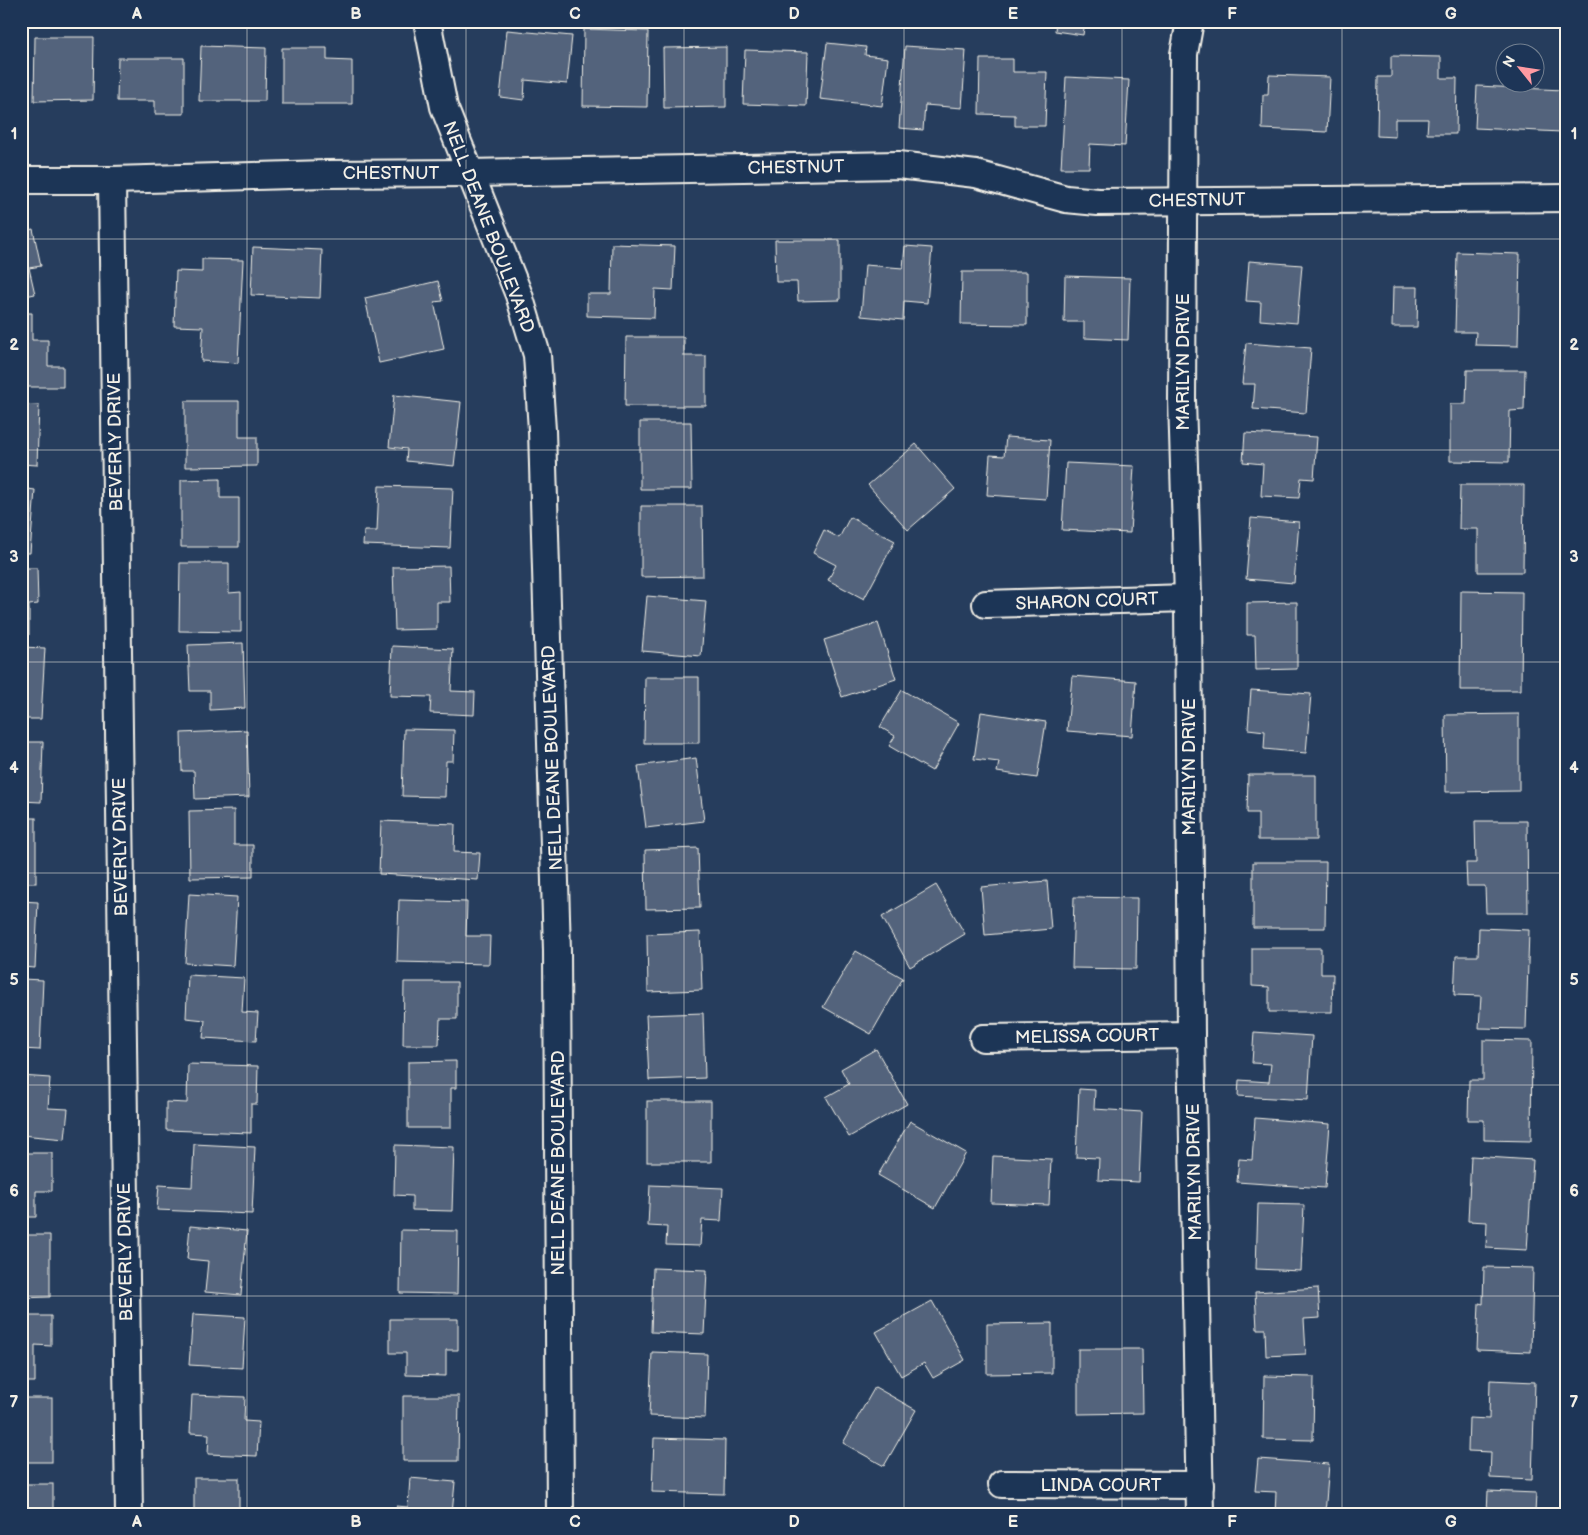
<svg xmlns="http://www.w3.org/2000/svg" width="1588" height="1535" font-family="'Balsamiq Sans',sans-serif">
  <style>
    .building { fill: #52647b; stroke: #f4f1e8 }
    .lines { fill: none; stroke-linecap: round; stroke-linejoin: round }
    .street-casing { stroke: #f4f1e8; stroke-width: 30 }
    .street { stroke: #1d3557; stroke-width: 26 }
    .grid { fill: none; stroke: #f4f1e8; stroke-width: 1; stroke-opacity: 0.55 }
    .labels { text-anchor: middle; stroke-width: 4.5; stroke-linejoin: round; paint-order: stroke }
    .street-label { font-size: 18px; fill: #f4f1e8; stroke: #1d3557 }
    .neatline { fill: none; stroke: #f4f1e8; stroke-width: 2 }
    .grid-label { font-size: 16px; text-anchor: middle; font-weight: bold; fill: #f4f1e8 }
  </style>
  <rect width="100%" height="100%" fill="#263d5d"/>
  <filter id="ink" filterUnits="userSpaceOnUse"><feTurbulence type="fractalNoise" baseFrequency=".02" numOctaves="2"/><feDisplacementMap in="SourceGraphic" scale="10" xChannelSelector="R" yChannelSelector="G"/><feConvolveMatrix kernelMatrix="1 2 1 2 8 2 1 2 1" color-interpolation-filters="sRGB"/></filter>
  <g filter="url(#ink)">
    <g class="building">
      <path d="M1056 21H1085L1083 35 1055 31Z"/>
      <path d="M584 29 648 31 647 107 583 106Z"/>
      <path d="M507 30 572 36 567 84 525 80 524 100 500 97Z"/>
      <path d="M35 37H94L93 100 34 101Z"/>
      <path d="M827 43 866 47 865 55 888 58 882 106 820 99Z"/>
      <path d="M201 46 266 48 265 101H199Z"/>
      <path d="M905 46 966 50 962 108 925 105 923 130 899 128Z"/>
      <path d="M726 47V107L664 108 663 48Z"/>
      <path d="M282 48H327V60L352 61V104H282Z"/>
      <path d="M745 50 808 52 806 106 743 104Z"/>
      <path d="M1391 56 1441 57V78H1457L1456 134H1427L1428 119H1395V137L1377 136 1378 77H1391Z"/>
      <path d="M118 58H184V114H155V101H117Z"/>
      <path d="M980 59H1013V72H1047L1045 126H1015V115L979 114Z"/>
      <path d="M21 67H24L22 111H21Z"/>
      <path d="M1269 75 1330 77 1327 132 1262 129 1263 95H1268Z"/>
      <path d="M1066 77 1129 80 1125 146 1090 144 1089 168H1061Z"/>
      <path d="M1477 86 1563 90 1562 132 1475 128Z"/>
      <path d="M33 229 41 266 29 268 35 294 21 297V232Z"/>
      <path d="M775 240H840V300L798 301 797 282H776Z"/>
      <path d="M612 244 675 246 673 290 655 289 654 318 587 316V294H611Z"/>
      <path d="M905 246 932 248 927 303 904 301 903 320 861 316 865 265 903 268Z"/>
      <path d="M253 247 322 250 320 298 251 295Z"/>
      <path d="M1457 252 1520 254 1518 346 1475 345 1476 332H1455Z"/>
      <path d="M202 259 243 260 238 363 201 361 203 327 174 326 176 271 202 272Z"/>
      <path d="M1249 261 1302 265 1297 323 1260 320 1261 302 1246 301Z"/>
      <path d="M962 272H1027V325L961 324Z"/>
      <path d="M1065 276 1130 278 1128 340 1084 338V322H1064Z"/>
      <path d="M438 281 443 301 434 302 444 349 379 363 365 298Z"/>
      <path d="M1393 287H1418L1417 327H1392Z"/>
      <path d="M21 313H32V340H48V366H63V387H21Z"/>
      <path d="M626 337H684V356H706V406H625Z"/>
      <path d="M1246 343 1311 348 1306 413 1253 409 1255 384H1242Z"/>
      <path d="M1467 370H1525L1524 410 1510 411 1509 462 1450 461V404H1466Z"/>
      <path d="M394 395 461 402 454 466 406 461 407 449 389 447Z"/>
      <path d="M185 401H239V437H257V466L185 467Z"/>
      <path d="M21 404 39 405 37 465 21 464Z"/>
      <path d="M640 422H691L692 489H640Z"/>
      <path d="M1245 433 1317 437 1314 479 1301 478 1299 498 1261 496 1263 464 1243 462Z"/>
      <path d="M1006 437 1050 440 1046 499 987 495 990 455 1004 456Z"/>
      <path d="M916 444 955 489 908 530 868 485Z"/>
      <path d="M1066 463 1134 466 1130 533 1062 530Z"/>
      <path d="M220 479V498H239V547H181V480Z"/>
      <path d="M1460 485H1524L1523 572H1478V529H1459Z"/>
      <path d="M379 486 453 488 450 548 363 545 364 531H377Z"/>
      <path d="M21 488 35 490 30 553H21Z"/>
      <path d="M641 506H702L703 576 641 577Z"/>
      <path d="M850 517 895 541 864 599 828 580 836 565 813 553 824 530 839 538Z"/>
      <path d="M1251 518 1299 522 1294 583 1246 579Z"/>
      <path d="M180 563H229V593L241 592V632L179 631Z"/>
      <path d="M449 566 450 602H437V629L395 630 393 567Z"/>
      <path d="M21 568H37L38 604 29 605V635H21Z"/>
      <path d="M1461 591 1522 592 1521 690H1460Z"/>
      <path d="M647 596 706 601 701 656 642 651Z"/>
      <path d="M1297 602V669L1256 670 1255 635H1247V603Z"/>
      <path d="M878 623 896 679 842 697 824 640Z"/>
      <path d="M243 643 245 708 210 710V691H190L188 645Z"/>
      <path d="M392 646 453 649 451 691 475 692 474 715 430 713 431 697 390 696Z"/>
      <path d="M21 647 45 648 41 719H21Z"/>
      <path d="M1072 676 1136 681 1132 736 1067 731Z"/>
      <path d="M645 677H699V743H644Z"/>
      <path d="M902 690 959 723 932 771 889 746 895 736 880 727Z"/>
      <path d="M1251 690 1311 694 1306 753 1264 749 1265 731 1248 729Z"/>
      <path d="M981 712 1046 722 1037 778 997 772 999 762 974 759Z"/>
      <path d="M1519 714V791L1446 792 1445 715Z"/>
      <path d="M404 729 454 730 453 761H446L445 797 402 796Z"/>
      <path d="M247 730 249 797 195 799 194 771H182L181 733Z"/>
      <path d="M21 742H43L41 802 21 801Z"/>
      <path d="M696 758 704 821 646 828 638 766Z"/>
      <path d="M1248 775H1316V840H1258V813H1247Z"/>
      <path d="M234 810V845H253V877L190 878 189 811Z"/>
      <rect x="21" y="818" width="15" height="65"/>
      <path d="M381 821 455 824 454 852 480 853 478 880 379 874Z"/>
      <path d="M1475 821H1527L1528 913H1486L1485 886H1467L1466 863H1476Z"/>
      <path d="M698 848 700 908 646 909 645 850Z"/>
      <path d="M1253 862H1326L1325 928H1253Z"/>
      <path d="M1047 881 1051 929 985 935 981 887Z"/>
      <path d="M936 885 965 934 910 967 882 917Z"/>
      <path d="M189 894 237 897 233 966 185 963Z"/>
      <path d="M1074 897 1137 898 1136 969 1072 968Z"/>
      <path d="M399 900 467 902 466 936H490L489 964 397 962Z"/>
      <path d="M21 901 38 902 35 968 21 967Z"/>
      <path d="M1479 928 1529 930 1526 1029 1479 1028 1481 996 1454 995 1456 956H1478Z"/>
      <path d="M700 932 702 990 648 992 647 934Z"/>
      <path d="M1252 948H1321V974H1333L1332 1012H1269V987L1252 986Z"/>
      <path d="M856 951 903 978 871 1034 823 1007Z"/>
      <path d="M188 975 244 978 242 1012 258 1013 256 1041 203 1038 205 1020 186 1018Z"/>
      <path d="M21 979 43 980 40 1050 21 1049Z"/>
      <path d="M404 982H457V1019H440L439 1045H403Z"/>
      <path d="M703 1013 705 1078 649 1080 646 1015Z"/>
      <path d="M1254 1032 1312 1036 1308 1100 1238 1096 1239 1080 1269 1082 1271 1064 1252 1063Z"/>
      <path d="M1483 1040 1532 1041 1531 1141 1484 1140V1120H1468L1469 1080H1483Z"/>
      <path d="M876 1049 907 1104 849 1137 826 1097 849 1084 841 1069Z"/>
      <path d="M456 1061V1088H451V1128H408V1062Z"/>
      <path d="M188 1064 258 1066 257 1104H251V1133L166 1130V1102L187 1103Z"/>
      <path d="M21 1076 50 1078 48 1108 68 1109 65 1139 21 1135Z"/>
      <path d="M1079 1089 1095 1090 1094 1109 1142 1112 1139 1182 1098 1180 1099 1158 1076 1157Z"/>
      <rect x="647" y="1101" width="64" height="61"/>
      <path d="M1255 1118 1330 1124 1325 1188 1237 1182 1239 1159 1252 1160Z"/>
      <path d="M910 1121 966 1153 935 1208 878 1175Z"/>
      <path d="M194 1144 255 1147 252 1214 157 1210 159 1185 192 1187Z"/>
      <path d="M395 1145 454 1147 452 1211 412 1210V1196L394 1195Z"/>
      <path d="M21 1153H52V1191H36V1217H21Z"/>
      <path d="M993 1156 1051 1159 1049 1205 991 1203Z"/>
      <path d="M1471 1156 1533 1160 1527 1250 1486 1248 1487 1222 1468 1221Z"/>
      <path d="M650 1185 723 1188 721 1221 702 1220 700 1246 666 1245 667 1227 648 1226Z"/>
      <path d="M1258 1204 1304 1205 1301 1271 1256 1269Z"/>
      <path d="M190 1226 247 1231 241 1295 205 1292 208 1261 187 1259Z"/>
      <path d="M401 1230 458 1231 457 1294 400 1293Z"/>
      <path d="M21 1235H50V1297L21 1298Z"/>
      <path d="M1484 1267 1533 1268 1531 1352 1477 1350 1479 1303 1483 1304Z"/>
      <path d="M653 1268 707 1270 704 1334 651 1332Z"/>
      <path d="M1318 1288 1320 1318 1304 1319 1306 1354 1266 1356 1265 1329H1257L1255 1292Z"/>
      <path d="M932 1301 965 1360 933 1378 924 1363 901 1376 876 1332Z"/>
      <path d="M193 1314 245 1317 242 1368 189 1365Z"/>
      <path d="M21 1316H51V1346L35 1345V1382H21Z"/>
      <path d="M390 1319H458V1350H446V1376L406 1375V1353H390Z"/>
      <path d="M1052 1323V1373L987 1374V1324Z"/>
      <path d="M1078 1349H1142L1143 1413 1078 1414Z"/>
      <path d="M652 1352 707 1354 705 1418 649 1416Z"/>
      <path d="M1264 1376 1314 1377 1313 1440 1263 1439Z"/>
      <path d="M1490 1380 1535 1382 1532 1480 1490 1478 1491 1452 1468 1451 1469 1418 1489 1419Z"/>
      <path d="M875 1387 916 1410 884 1466 843 1443Z"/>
      <path d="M192 1395 245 1397 244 1421 259 1422 257 1456 208 1454 209 1434 190 1433Z"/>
      <path d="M403 1396H459L458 1461H403Z"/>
      <rect x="21" y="1398" width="31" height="64"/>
      <path d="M654 1438 725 1440 724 1494 652 1492Z"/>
      <path d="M1258 1459 1329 1464 1325 1514H1275L1276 1492 1255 1491Z"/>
      <rect x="194" y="1478" width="45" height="36"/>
      <path d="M410 1478 455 1482 452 1514H396V1506L408 1507Z"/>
      <rect x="21" y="1484" width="32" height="30"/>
      <path d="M1488 1491 1536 1493 1535 1514H1487Z"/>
      <path d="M838 1508 892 1514H837Z"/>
    </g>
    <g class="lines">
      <g class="street-casing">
        <g id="street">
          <path d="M427 21 444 107 519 295 537 355 542 430 557 951 560 1514"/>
          <path d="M1190 21 1184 54 1182 400 1188 598 1191 1035 1200 1514"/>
          <path d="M21 180H112L326 174 469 173 898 165 976 174 1066 199 1098 202 1567 198"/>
          <path d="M112 180 129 1514"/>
          <path d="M986 604 1188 598"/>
          <path d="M983 1038 1191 1035"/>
          <path d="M1002 1484 1200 1485"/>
        </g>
      </g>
      <use href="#street" class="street"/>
    </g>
  </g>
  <path class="grid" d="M247 21V1514M466 21V1514M684 21V1514M904 21V1514M1122 21V1514M1342 21V1514M21 239H1567M21 450H1567M21 662H1567M21 873H1567M21 1085H1567M21 1296H1567"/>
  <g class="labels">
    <g class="street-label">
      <text transform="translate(796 167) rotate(-1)" y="6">CHESTNUT</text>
      <text x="391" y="179">CHESTNUT</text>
      <text transform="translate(1197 200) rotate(-1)" y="6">CHESTNUT</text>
      <text transform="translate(489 227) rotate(69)" y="6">NELL DEANE BOULEVARD</text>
      <text transform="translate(1183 362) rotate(-90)" y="6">MARILYN DRIVE</text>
      <text transform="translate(115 442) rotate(-91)" y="6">BEVERLY DRIVE</text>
      <text transform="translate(1087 601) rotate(-2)" y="6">SHARON COURT</text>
      <text transform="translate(552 758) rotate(-92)" y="6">NELL DEANE BOULEVARD</text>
      <text transform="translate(1189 767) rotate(-90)" y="6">MARILYN DRIVE</text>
      <text transform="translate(120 847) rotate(-91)" y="6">BEVERLY DRIVE</text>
      <text transform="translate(1087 1036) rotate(-1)" y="6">MELISSA COURT</text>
      <text transform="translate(558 1163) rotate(-90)" y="6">NELL DEANE BOULEVARD</text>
      <text transform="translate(1194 1172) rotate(-91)" y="6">MARILYN DRIVE</text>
      <text transform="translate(125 1252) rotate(-91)" y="6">BEVERLY DRIVE</text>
      <text x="1101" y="1491">LINDA COURT</text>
    </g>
  </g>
  <rect width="1588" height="1535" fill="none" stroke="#1d3557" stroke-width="55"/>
  <g transform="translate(1520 68) rotate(300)"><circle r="24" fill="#1d3557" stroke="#738091"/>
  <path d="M0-4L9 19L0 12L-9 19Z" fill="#ff9aa2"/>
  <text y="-8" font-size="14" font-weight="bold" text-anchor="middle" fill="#f4f1e8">N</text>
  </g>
  <rect x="28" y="28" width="1532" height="1480" class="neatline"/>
  <g class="grid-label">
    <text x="137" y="19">A</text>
    <text x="356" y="19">B</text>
    <text x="575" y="19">C</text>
    <text x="794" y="19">D</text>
    <text x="1013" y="19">E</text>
    <text x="1232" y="19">F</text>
    <text x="1451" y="19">G</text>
    <text x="14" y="139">1</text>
    <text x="1574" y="139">1</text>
    <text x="14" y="350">2</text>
    <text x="1574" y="350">2</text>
    <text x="14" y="562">3</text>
    <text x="1574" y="562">3</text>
    <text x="14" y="773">4</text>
    <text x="1574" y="773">4</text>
    <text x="14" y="985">5</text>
    <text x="1574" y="985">5</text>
    <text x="14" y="1196">6</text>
    <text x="1574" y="1196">6</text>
    <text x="14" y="1407">7</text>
    <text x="1574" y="1407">7</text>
    <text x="137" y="1527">A</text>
    <text x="356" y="1527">B</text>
    <text x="575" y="1527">C</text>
    <text x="794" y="1527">D</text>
    <text x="1013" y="1527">E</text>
    <text x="1232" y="1527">F</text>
    <text x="1451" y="1527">G</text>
  </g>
</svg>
